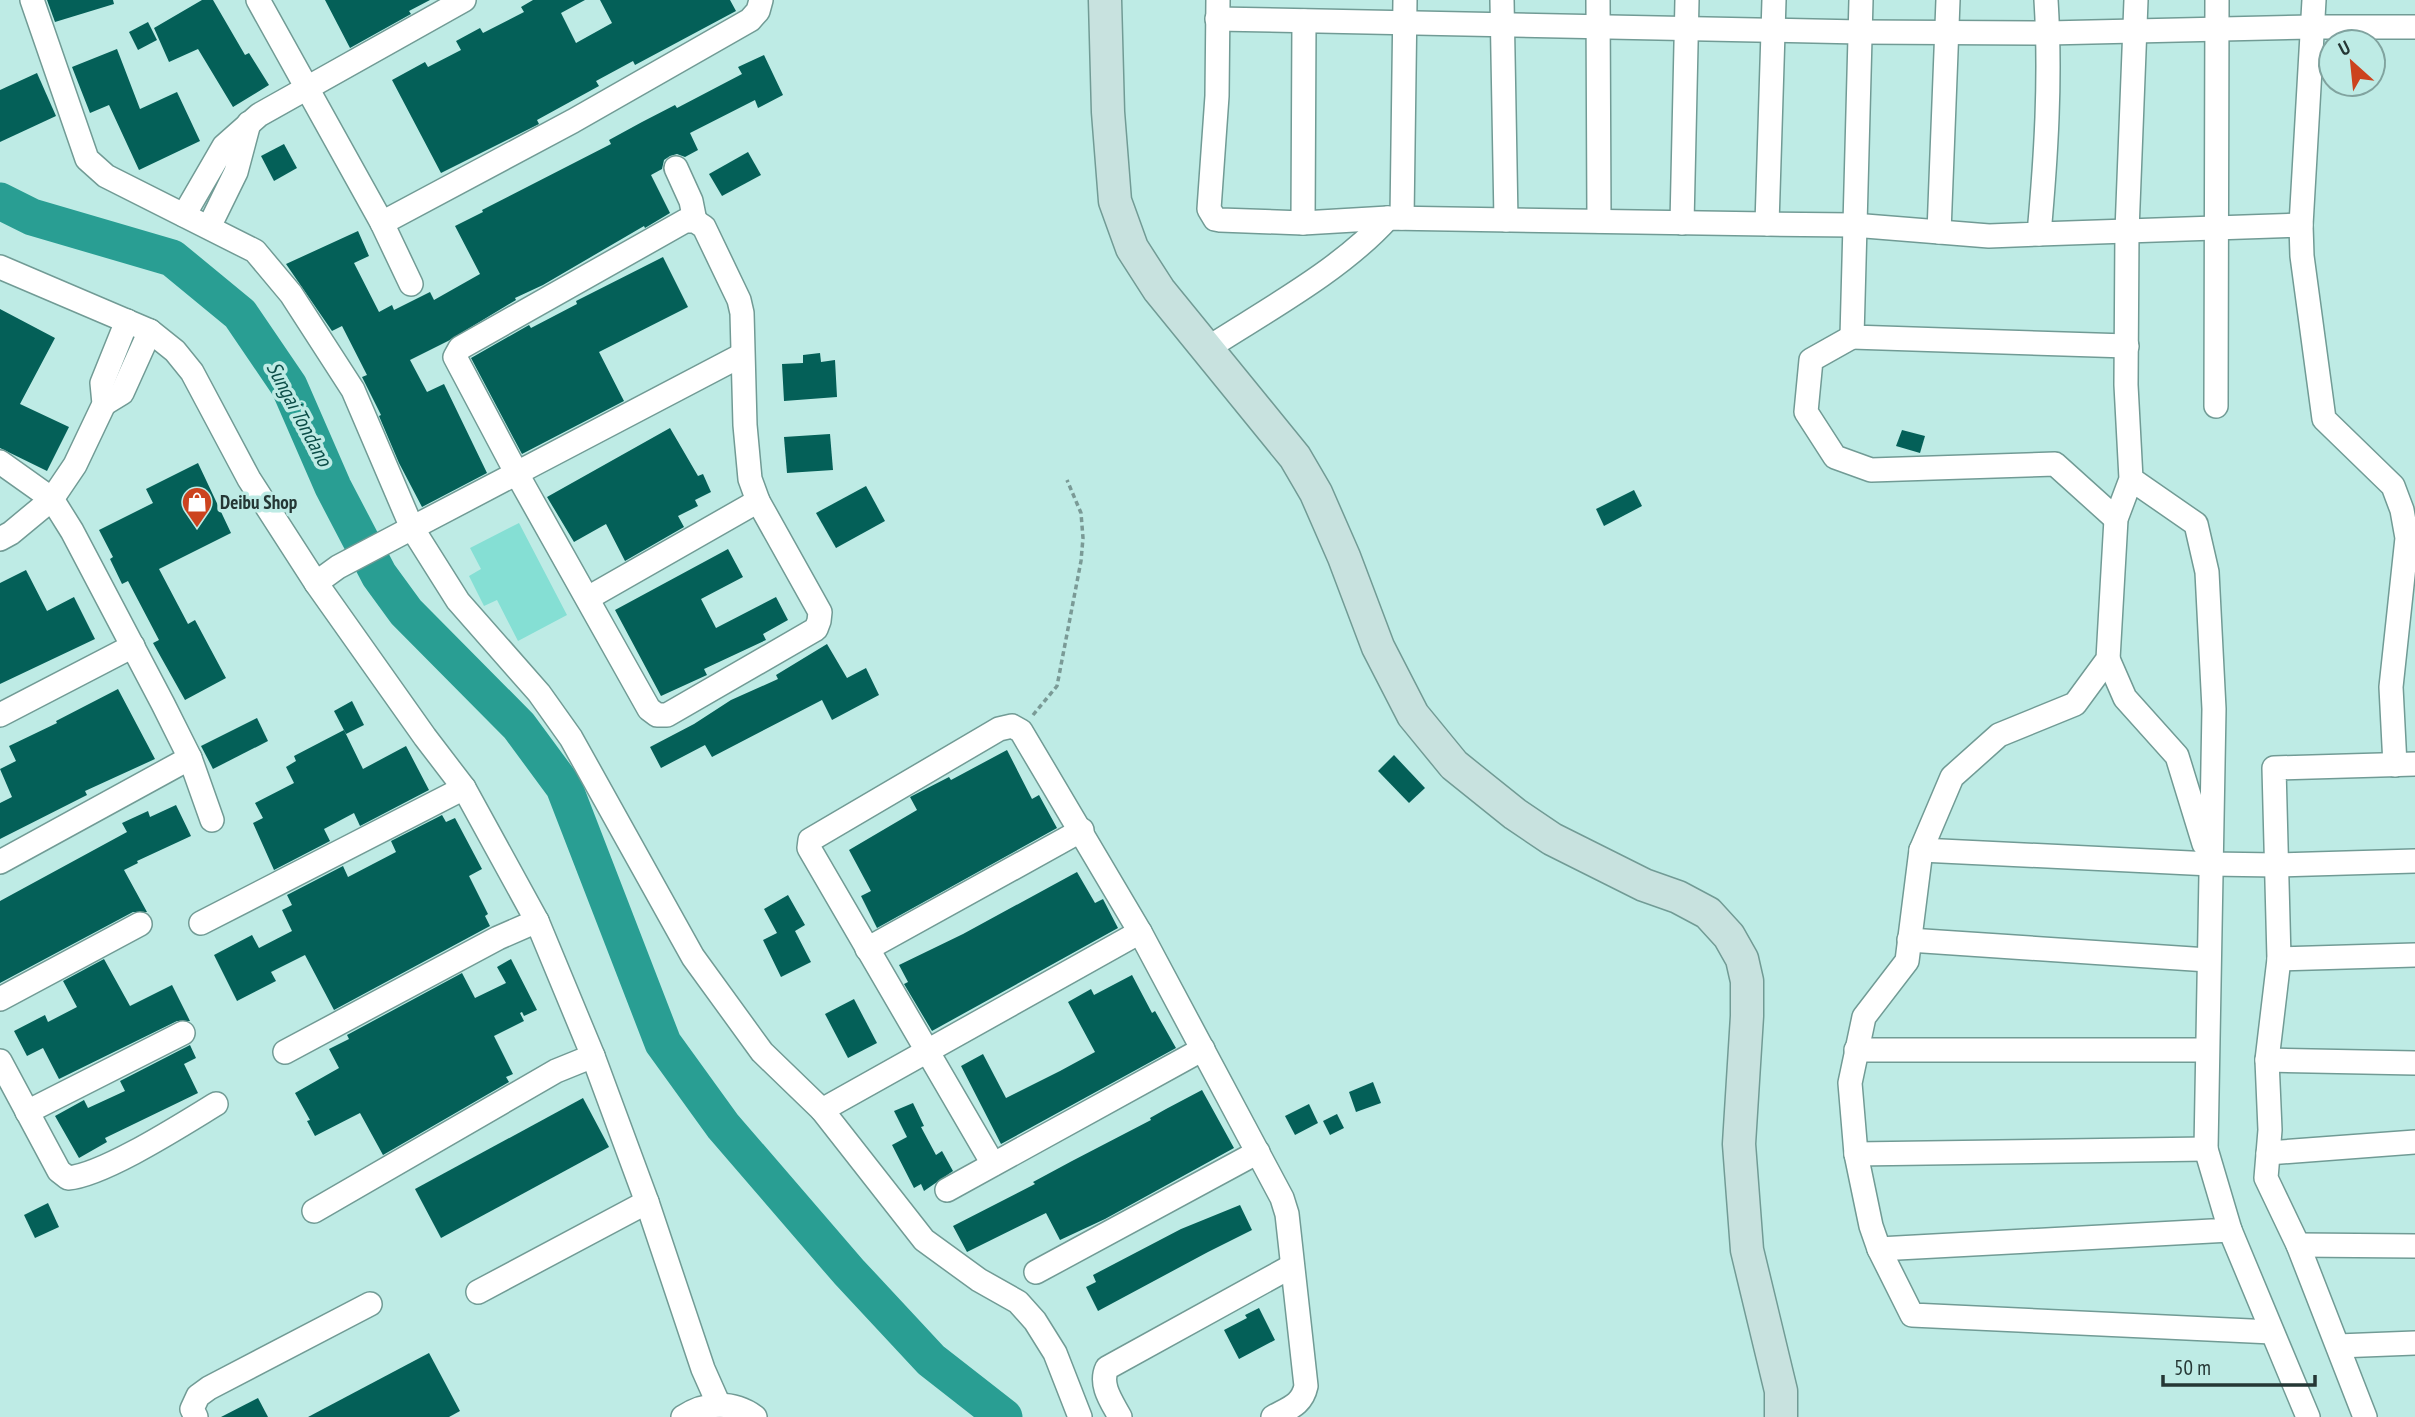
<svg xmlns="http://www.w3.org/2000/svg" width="2415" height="1417" font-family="'PT Sans Narrow',sans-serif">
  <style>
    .green { fill: #85dfd4 }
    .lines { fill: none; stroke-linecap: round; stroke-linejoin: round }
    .river { stroke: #299e93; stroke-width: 37 }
    .building { fill: #046058 }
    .street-casing { stroke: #719b95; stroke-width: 26 }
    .secondary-casing { stroke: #719b95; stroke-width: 35 }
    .path { stroke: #7a9a96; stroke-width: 3.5; stroke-dasharray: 5 3.5; stroke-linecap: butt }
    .street { stroke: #fff; stroke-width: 23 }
    .secondary { stroke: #c8e2df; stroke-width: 32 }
    .labels { text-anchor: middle; stroke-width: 7; stroke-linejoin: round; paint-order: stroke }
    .poi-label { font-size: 19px; font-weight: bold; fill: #253735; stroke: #beebe5; text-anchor: start }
    .water-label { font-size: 21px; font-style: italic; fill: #0b4d47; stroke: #beebe5 }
  </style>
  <rect width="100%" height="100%" fill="#beebe5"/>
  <path class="green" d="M519 523 567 615 518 641 497 600 484 606 469 576 481 569 470 548Z"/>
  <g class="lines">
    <path class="river" d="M0 201 32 217 172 258 240 314 289 386 333 487 379 575 406 612 519 726 564 787 663 1043 723 1126 849 1272 931 1360 1004 1417"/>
  </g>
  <g class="building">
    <path d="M47 0H113L114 4 55 22Z"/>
    <path d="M202 0H213L245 55 249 53 269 85 233 107 198 49 169 62 154 28Z"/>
    <path d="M325 0H430L409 11 411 14 350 48Z"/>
    <path d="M533 0H585L561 13 576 43 612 23 600 0H730L736 11 635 65 633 61 596 81 599 86 537 120 539 124 441 173 392 80 425 62 428 67 461 50 456 41 480 28 483 33 524 12 521 7Z"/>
    <path d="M148 22 157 40 138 50 129 32Z"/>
    <path d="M117 49 140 109 177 92 200 141 139 170 109 105 90 113 72 67Z"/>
    <path d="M764 55 783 95 758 108 755 100 690 133 698 150 685 157 677 154 670 156 664 160 662 169 651 175 670 213 645 228 644 226 543 285 515 298 516 300 448 341 410 360 427 392 444 384 487 473 422 507 399 463 379 416 381 415 362 377 367 375 342 326 332 331 286 264 358 231 369 256 354 263 379 312 392 305 394 310 430 292 434 300 480 274 455 226 483 212 482 210 611 144 609 140 642 122 675 105 677 108 742 74 738 67Z"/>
    <path d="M37 73 56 116 0 142V90Z"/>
    <path d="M284 144 297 168 274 181 261 156Z"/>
    <path d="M748 152 761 175 722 196 709 174Z"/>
    <path d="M663 257 688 307 599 352 624 401 522 454 471 358 529 325 531 328 577 304 576 301Z"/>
    <path d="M0 309 55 338 20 404 69 427 47 471 0 448Z"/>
    <path d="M820 353 821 362 835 360 837 397 784 401 782 364 803 363V355Z"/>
    <path d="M670 428 698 476 703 474 711 492 695 500 698 506 678 516 684 527 625 561 606 524 574 542 547 497Z"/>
    <path d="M1902 430 1925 436 1920 453 1896 446Z"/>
    <path d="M830 434 833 470 787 473 784 437Z"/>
    <path d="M198 463 231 533 159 569 188 624 195 620 226 678 185 700 153 643 159 640 128 581 122 584 110 559 113 557 99 530 153 503 146 489Z"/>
    <path d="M866 486 885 521 836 548 816 513Z"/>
    <path d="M1634 490 1642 506 1604 526 1596 509Z"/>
    <path d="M728 549 743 577 701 599 716 628 776 597 788 620 763 634 766 640 704 669 707 675 661 696 615 610Z"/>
    <path d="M26 570 47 611 74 597 95 639 0 684V583Z"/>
    <path d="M827 644 847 678 866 668 879 695 832 720 822 700 712 757 705 745 661 768 650 747 694 724 731 700 778 679 776 675Z"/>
    <path d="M118 689 155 759 85 791 87 795 0 839V803L12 797 0 769 16 761 9 746 57 723 56 721Z"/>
    <path d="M352 701 364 725 346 734 334 711Z"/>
    <path d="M257 718 268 741 213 769 201 746Z"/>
    <path d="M344 730 363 769 406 746 429 790 360 826 354 813 324 829 330 841 274 870 253 823 263 818 255 803 294 783 286 767 296 761 294 756Z"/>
    <path d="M1007 750 1032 799 1039 795 1057 828 877 928 861 896 871 891 849 850 917 810 910 797 949 777 951 780Z"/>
    <path d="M1394 755 1425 788 1409 803 1378 771Z"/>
    <path d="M176 805 191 836 137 861 138 863 124 870 147 912H133L0 983V901L127 832 122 823 148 811 150 817Z"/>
    <path d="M442 815 446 822 455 818 482 869 469 876 488 914 485 916 490 926 334 1010 305 955 271 972 276 981 237 1001 214 955 252 935 259 948 292 931 282 910 292 905 287 895 343 866 348 877 396 852 391 841Z"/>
    <path d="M1077 872 1095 903 1103 899 1118 928 932 1031 904 984 908 982 899 965 963 934Z"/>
    <path d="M788 895 805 925 795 931 811 962 781 977 763 940 777 933 764 909Z"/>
    <path d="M104 959 130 1006 172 985 190 1021H177L59 1079 43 1048 27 1056 14 1031 45 1015 48 1022 77 1007 63 981Z"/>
    <path d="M511 959 537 1010 524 1016 522 1012 520 1013 524 1021 494 1036 513 1074 506 1077 509 1082 383 1155 360 1113 315 1136 307 1121 310 1120 295 1093 339 1068 329 1049 349 1039 347 1035 462 973 475 998 506 983 497 967Z"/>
    <path d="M1132 975 1152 1013 1155 1011 1176 1048 1001 1144 961 1066 983 1054 1006 1098 1060 1071 1095 1052 1068 1002 1091 989 1094 995Z"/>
    <path d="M854 999 877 1043 848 1058 825 1014Z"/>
    <path d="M190 1045 196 1058 184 1064 198 1093 105 1138 107 1142 79 1158 55 1116 84 1100 88 1108 125 1091 120 1081Z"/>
    <path d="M1373 1082 1381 1103 1356 1112 1349 1092Z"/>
    <path d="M1202 1090 1234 1148 1105 1219 1060 1240 1046 1213 967 1252 953 1226 1035 1184 1033 1182 1072 1161 1151 1120 1150 1118 1166 1109Z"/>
    <path d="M583 1098 609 1147 441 1238 415 1189Z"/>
    <path d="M913 1103 924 1126 921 1127 936 1155 942 1151 953 1171 924 1191 921 1184 914 1188 892 1145 907 1137 894 1111Z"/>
    <path d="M1309 1104 1318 1123 1295 1135 1285 1116Z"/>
    <path d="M1337 1114 1344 1128 1330 1135 1323 1121Z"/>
    <path d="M48 1203 59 1227 35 1238 24 1215Z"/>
    <path d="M1240 1205 1252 1230 1208 1252 1098 1311 1086 1287 1096 1282 1093 1275 1181 1229Z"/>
    <path d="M1259 1308 1275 1340 1239 1359 1224 1330 1247 1318 1245 1315Z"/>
    <path d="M429 1353 460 1411 449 1417H308Z"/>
    <path d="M258 1398 268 1417H221Z"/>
  </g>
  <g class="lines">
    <g class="street-casing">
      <g id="street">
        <path d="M32 0 87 159 106 176 255 251 291 294 353 390 412 528 742 355"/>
        <path d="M258 0 382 223 411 284"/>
        <path d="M1218 0 1217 96 1209 209 1215 219 1220 220 1303 223 1388 218 1767 224 1853 225 1989 236 2039 234C2046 157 2051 78 2046 0"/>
        <path d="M1502 0 1506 220"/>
        <path d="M1598 0 1599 221"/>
        <path d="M1861 0 1852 337 2127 346"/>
        <path d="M1217 19 1860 32 2048 33 2312 27H2415"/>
        <path d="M676 168 691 201 695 221"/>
        <path d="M184 215 224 146 259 115 464 0"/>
        <path d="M1402 218 1405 0"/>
        <path d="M685 221H695L704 227 739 300 742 313 745 425 750 479 758 501 820 612 819 621 816 629 667 715H657L649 709 517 474 455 357 460 348Z"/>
        <path d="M382 223 573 121 750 20 758 11 761 0"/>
        <path d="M1303 223 1304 21"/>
        <path d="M1682 223 1687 0"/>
        <path d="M1767 224 1774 0"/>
        <path d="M2301 225 2314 0"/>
        <path d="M209 227 236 172 249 123"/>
        <path d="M1939 232 1948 0"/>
        <path d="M2039 234 2301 225 2302 256 2324 419 2393 486 2402 510 2407 538 2391 687 2395 765"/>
        <path d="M0 267 150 331 175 351 192 372 249 479 316 583 425 737 464 788 537 921 593 1056 647 1202 703 1369 719 1405"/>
        <path d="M1852 337 1811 360 1806 412 1835 457 1871 470 2055 464 2116 519"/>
        <path d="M1205 350C1265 311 1340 271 1388 218"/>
        <path d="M104 404 122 393 150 331"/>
        <path d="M2216 406 2217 0"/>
        <path d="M0 462 52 499 75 465 104 404 102 383 127 321"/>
        <path d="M2131 479 2196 524 2207 572 2214 709 2206 1149 2230 1230 1879 1249 1871 1226 1856 1154 1850 1083 1864 1017 1907 961 1921 850 1952 777 1999 735 2075 704 2108 659 2116 519 2131 479 2126 385 2127 231 2136 0"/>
        <path d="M0 539 11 533 52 499 72 531 163 704 190 758 212 820"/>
        <path d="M316 583 338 567 412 528 458 601 539 693 571 738 693 957 762 1052 822 1110 1140 932"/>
        <path d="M588 598 758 501"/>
        <path d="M2108 659 2125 698 2177 756 2204 844"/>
        <path d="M0 715 133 646"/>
        <path d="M2415 764 2274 768 2279 959 2415 955"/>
        <path d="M1921 850 2211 864 2276 865 2415 861"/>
        <path d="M0 862 190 758"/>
        <path d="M201 923 464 788"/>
        <path d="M1909 940 2208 960"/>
        <path d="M867 949 1082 830"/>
        <path d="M2279 959 2267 1060 2270 1130 2266 1178 2298 1245 2365 1417"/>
        <path d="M0 999 140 924"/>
        <path d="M1856 1050H2206"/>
        <path d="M285 1052 498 938 537 921"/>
        <path d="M2267 1060 2415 1063"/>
        <path d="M0 1061 59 1171 68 1178C104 1175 183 1124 216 1104"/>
        <path d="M822 1110 924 1240 979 1280 1018 1302 1035 1321 1055 1353 1080 1417"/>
        <path d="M27 1112 183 1033"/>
        <path d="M2268 1153 2415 1142"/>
        <path d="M1856 1154 2206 1149"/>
        <path d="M993 1164 809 848 810 840 999 729 1012 726 1021 731 1140 932 1282 1198 1287 1214 1306 1386C1302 1405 1289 1408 1273 1417"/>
        <path d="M947 1190 1203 1049"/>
        <path d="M314 1211 556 1071 593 1056"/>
        <path d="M2230 1230 2308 1417"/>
        <path d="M2298 1245 2415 1246"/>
        <path d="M1879 1249 1912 1315 2272 1332"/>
        <path d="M1036 1272 1258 1152"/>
        <path d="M478 1292 647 1202"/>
        <path d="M2338 1346 2415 1343"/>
        <path d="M196 1417 192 1409 198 1396 209 1388 370 1304"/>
        <path d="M683 1417C705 1402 733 1401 755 1417"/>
        <path d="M1120 1417C1112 1402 1099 1385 1107 1368L1292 1266"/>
      </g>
    </g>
    <g class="secondary-casing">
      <path id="secondary" d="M1105 0 1108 112 1115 201 1132 248 1159 290 1295 457 1316 493 1344 557 1378 647 1413 715 1454 765 1515 814 1552 839 1644 885 1678 897 1708 913 1729 936 1742 959 1747 981V1016L1739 1144 1747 1250 1781 1391V1417"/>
    </g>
    <path class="path" d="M1033 715 1057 686 1081 561 1083 538 1081 513 1067 480"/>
    <use href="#street" class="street"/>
    <use href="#secondary" class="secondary"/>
  </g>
  <defs>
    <g id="shop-pin" transform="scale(1.575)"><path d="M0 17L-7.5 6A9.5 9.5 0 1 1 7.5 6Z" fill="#cc431e" stroke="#beebe5"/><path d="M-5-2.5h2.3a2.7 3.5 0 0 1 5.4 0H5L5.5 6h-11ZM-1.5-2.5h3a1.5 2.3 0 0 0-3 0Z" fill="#fff"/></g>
  </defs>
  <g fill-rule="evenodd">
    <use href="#shop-pin" x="197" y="502"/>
  </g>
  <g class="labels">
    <g class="poi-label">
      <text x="220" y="509">Deibu Shop</text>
    </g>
    <g class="water-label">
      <text transform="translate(299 414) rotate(62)" y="7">Sungai Tondano</text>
    </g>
  </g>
  <g transform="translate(2352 63) rotate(333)"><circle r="33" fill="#beebe5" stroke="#81a39f" stroke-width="2"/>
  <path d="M0-5L12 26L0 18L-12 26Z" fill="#cc431e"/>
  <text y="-10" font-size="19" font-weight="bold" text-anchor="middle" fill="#253735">U</text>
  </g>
  <path d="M2163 1375v10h152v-10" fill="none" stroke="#253735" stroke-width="3.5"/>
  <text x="2174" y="1375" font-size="21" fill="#253735" stroke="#beebe5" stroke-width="5" paint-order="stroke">50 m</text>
</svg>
